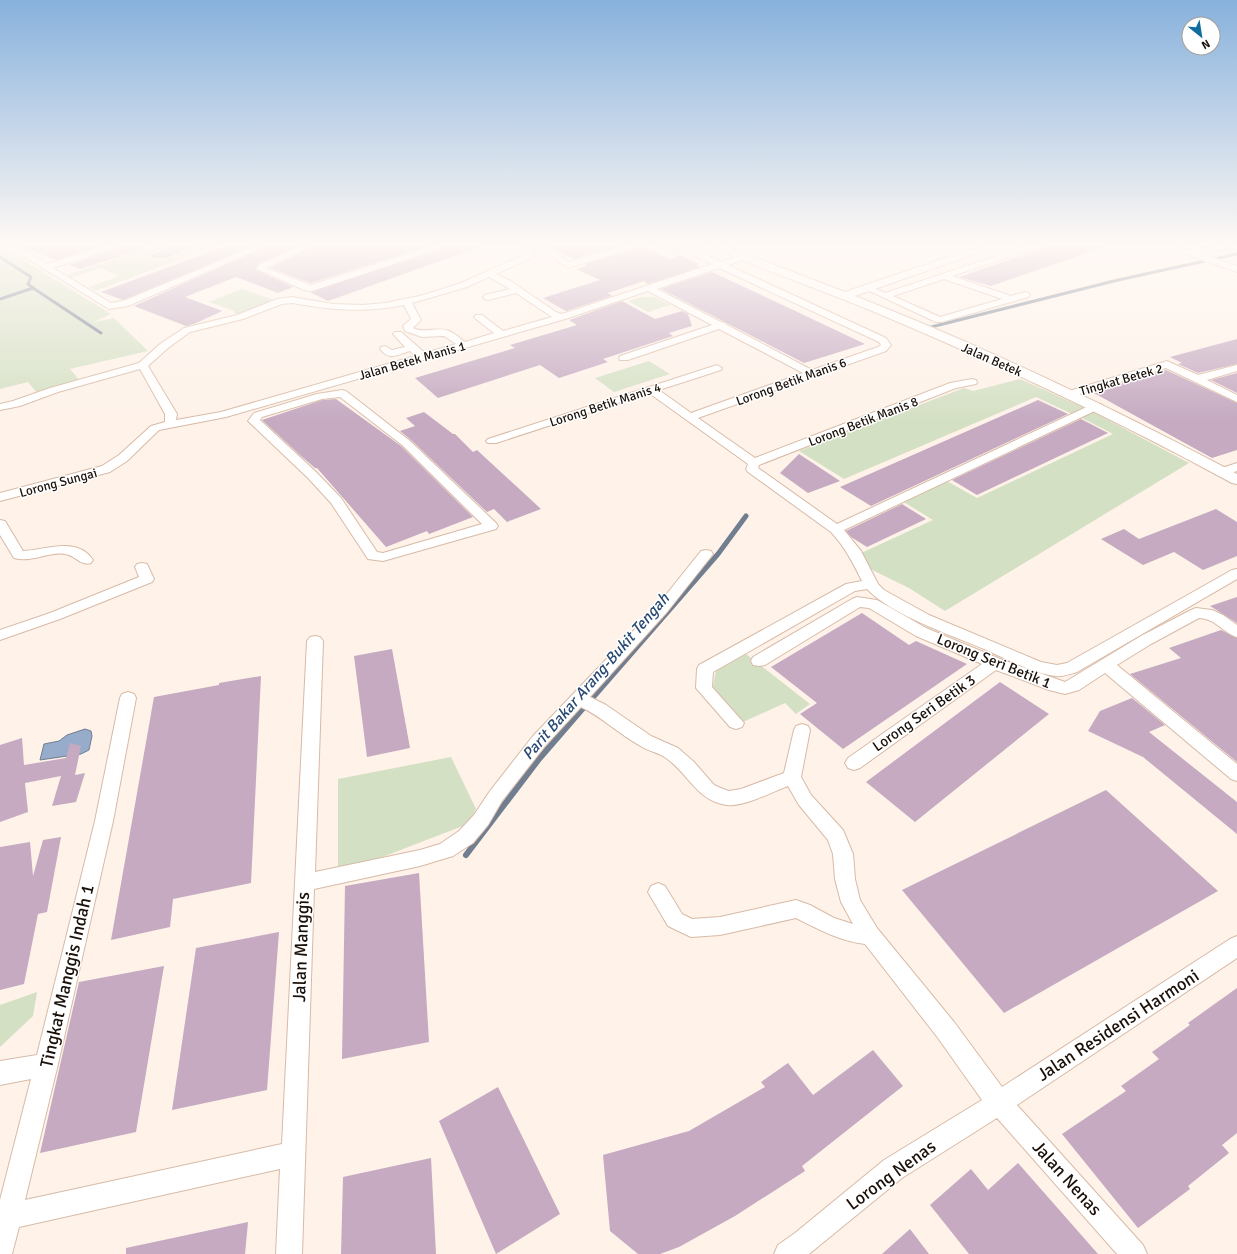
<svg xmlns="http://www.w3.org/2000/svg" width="1237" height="1254" font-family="Signika,sans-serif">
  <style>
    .green { fill: #d4e0c4 }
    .water { fill: #96acca; stroke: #717e90 }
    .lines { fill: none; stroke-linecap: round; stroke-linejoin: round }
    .stream-far2 { stroke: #717e90; stroke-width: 3 }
    .stream-far1 { stroke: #717e90; stroke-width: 5 }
    .stream { stroke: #717e90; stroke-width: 6 }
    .building { fill: #c5aac1 }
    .minor-casing { stroke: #d8baa6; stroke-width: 2 }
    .tertiary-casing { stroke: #d8baa6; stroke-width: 2 }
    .minor { fill: #fff; fill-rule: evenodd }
    .tertiary { fill: #fff; fill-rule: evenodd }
    .labels { text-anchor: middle; stroke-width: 3; stroke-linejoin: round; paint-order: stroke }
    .far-street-label { font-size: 13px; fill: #1b110a; stroke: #fff }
    .street-label { font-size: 15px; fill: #1b110a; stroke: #fff }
    .water-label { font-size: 16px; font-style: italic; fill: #284972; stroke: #fff }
    .near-street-label { font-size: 18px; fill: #1b110a; stroke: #fff }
  </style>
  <rect width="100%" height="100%" fill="#fef2e9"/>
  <g class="green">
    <path d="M0 246 111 314 92 323 114 318 148 351 70 369 80 381 37 393 28 382 0 389Z"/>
    <path d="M155 246H174L145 256C165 266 173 253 191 248 199 246 208 246 216 246L95 291 89 287 120 276 100 268 71 278 67 275Z"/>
    <path d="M659 246H700L704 248 677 255Z"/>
    <path d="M242 289 274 300 239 315 233 312 235 311 209 302Z"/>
    <path d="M642 297H654L670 305 648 312 628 301Z"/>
    <path d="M649 361 670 374 614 392 595 378Z"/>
    <path d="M1020 379 1085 408 1072 414 1036 397 844 479 799 451 964 388 973 391Z"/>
    <path d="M1093 412 1189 463 945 611 909 588 866 567 859 554 933 520 902 501 945 480 977 498 1113 434 1080 417Z"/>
    <path d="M746 654 810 704 796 714 785 703 743 722 713 687 716 671Z"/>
    <path d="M451 757 476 809 468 824 372 861 338 867V779Z"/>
    <path d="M37 992 33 1016 0 1047V1005Z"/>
  </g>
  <g class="water">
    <path d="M178 246H196C177 249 170 262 150 256Z"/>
    <path d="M85 729 91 731 92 736 89 750 81 754 40 760 44 744 59 741 67 735Z"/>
  </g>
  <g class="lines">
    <g class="stream-far2">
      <path d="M0 257 31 277 28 284 33 288 101 333"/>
      <path d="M0 299 33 288"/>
      <path d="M931 327 1118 280 1237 254"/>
    </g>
    <path class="stream-far1" d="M584 708 718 554 746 516"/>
    <path class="stream" d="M466 855 539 759 584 707"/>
  </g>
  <g class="building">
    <path d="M23 246H101L56 260 22 247Z"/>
    <path d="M118 246H143V249L80 269 69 265 116 249Z"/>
    <path d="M226 246H253L123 300 101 292Z"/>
    <path d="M267 246H299L258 264 256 268V270L293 287 278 293 236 277 185 297 222 311 194 324 186 326 134 306Z"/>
    <path d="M313 246H428L311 283 270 268Z"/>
    <path d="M444 246H477V248L328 301 310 292 442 249Z"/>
    <path d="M548 246H619L574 259Z"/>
    <path d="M637 246H641L670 259 680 255 699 264 696 265 700 267 648 284 644 281 608 293 612 296 566 311 543 298 600 280 576 269 587 266 585 264 635 249Z"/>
    <path d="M1049 246H1100L1101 248 991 286 959 277Z"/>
    <path d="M712 272 789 308 865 344 804 363 661 289Z"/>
    <path d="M622 301 655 319 682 311 688 314 692 326 669 333 673 336 603 359 608 362 559 378 540 365 438 398 415 378 515 348 510 345 577 325 569 320Z"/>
    <path d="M1237 339V364L1198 373 1178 364 1182 363 1170 357Z"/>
    <path d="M1166 370 1237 403V450L1212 458 1092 392Z"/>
    <path d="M1237 373V393L1211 380Z"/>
    <path d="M336 399 401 446 473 517 429 534 427 531 386 547 317 468H315L301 456 262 420 322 400Z"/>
    <path d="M1038 400 1068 414 871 506 840 487Z"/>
    <path d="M424 412 453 434H455L473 452 477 450 541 509 507 522 494 509 487 512 411 440 400 431 415 426 406 418Z"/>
    <path d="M1081 419 1108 433 977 495 952 480Z"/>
    <path d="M799 454 840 481 808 493 780 473Z"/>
    <path d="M902 504 926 519 867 547 851 537 846 531Z"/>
    <path d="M1216 509 1237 522V556L1203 570 1174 552 1143 565 1101 539 1124 529 1139 539Z"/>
    <path d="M1237 597V623L1210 606Z"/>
    <path d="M862 613 909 645 916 641 967 664 843 749 800 714 817 703 771 667Z"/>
    <path d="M1221 630 1237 638V762L1130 674 1181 658 1169 648Z"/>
    <path d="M392 649 410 748 367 757 354 656Z"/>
    <path d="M261 676 251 883 173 899 170 927 111 940 154 697 219 685V683Z"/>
    <path d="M1000 682 1049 714 915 822 866 782Z"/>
    <path d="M1132 698 1165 725 1149 732 1237 802V834L1143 757 1088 731 1100 711Z"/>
    <path d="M22 738 24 765 66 758 70 743 81 746 75 775 85 773 76 802 52 806 61 776 25 783 28 812 0 822V745Z"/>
    <path d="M1106 790 1218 891 1004 1013 902 890Z"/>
    <path d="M61 837 47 912 38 914 24 984 0 990V847L30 842 33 876 43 840Z"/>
    <path d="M419 873 429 1042 342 1059 345 886Z"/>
    <path d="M279 932 267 1090 172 1110 196 948Z"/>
    <path d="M164 966 136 1132 40 1153 79 982Z"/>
    <path d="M1237 988V1133L1222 1145 1229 1153 1188 1186 1190 1189 1138 1228 1062 1134 1126 1091 1121 1086 1159 1059 1152 1052 1190 1025 1188 1023Z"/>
    <path d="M873 1050 903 1086 802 1166 805 1171 735 1216 679 1247 660 1254H638L610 1231 603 1155 689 1131 765 1087 761 1082 788 1063 813 1095Z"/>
    <path d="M498 1087 560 1214 496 1254 439 1121Z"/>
    <path d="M431 1158 436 1254H341L343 1177Z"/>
    <path d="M1018 1163 1098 1254H969L930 1205 971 1169 988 1190Z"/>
    <path d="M248 1222 245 1254H126V1248Z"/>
    <path d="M910 1229 929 1254H882Z"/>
  </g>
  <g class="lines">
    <g class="minor-casing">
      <g id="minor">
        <path d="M7 246H16L47 264 105 246H117L116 248 53 268 111 303 123 301 256 246H266L128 306 109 309Z"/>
        <path d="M302 246H312L266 268 311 285 432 246H443L442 248 312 291 304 290 257 269 259 265Z"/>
        <path d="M521 246H530L536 251 531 258 496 274 509 280 556 312 562 314 712 264 694 256 693 254 694 252H700L720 262 743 254 746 255 747 257 746 259 728 265 886 338 891 345 886 351 698 418 755 458 950 383 972 379 976 380 977 382 976 384 956 388 759 465 758 468 837 524 1093 404H1101L1103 406 1101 408 844 530 861 551 878 584 884 590 929 615 1041 662 1057 665 1067 663 1232 570 1237 569V579L1077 672C1070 674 1062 677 1056 676 1031 673 1007 659 984 649 949 634 893 616 867 589L855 591 713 672 712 687 744 723 742 727 736 729 730 727 696 688 697 669 699 665 846 584 862 581C853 563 845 547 831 532L748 472 746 469 748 464 649 393 496 443H488L486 441 488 439 717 365 722 368 721 370 659 390 691 413 803 373 719 329 628 360H620L619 358 620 356 712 325 648 291 565 319 226 417 159 430 127 461 110 472 0 501V493L102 466 119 455 151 426 165 422V414L140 369 58 392 20 406 0 410V404L13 401 50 388 139 363 160 344 184 328 237 315 277 299 292 297 333 304 363 305 385 303 424 295 461 283 527 253ZM719 268 879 342 881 345 878 347 812 370 727 325 725 323 721 322 657 289ZM489 277 510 289 485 295 483 297 485 299 488 300 516 293 552 317 503 331 482 315H476L474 317 476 319 494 333 465 342C460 338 454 333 449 331 437 326 425 334 413 328L421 320 412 303 467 287ZM292 303C332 310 364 313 404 305L411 319 403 326 405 331 422 337 444 336 456 344 425 353 401 332H395L393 334 405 347 392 350 385 346 381 347 380 349C389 361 397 355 410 351L415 356 221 412 176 420 177 414 148 366 168 348 190 332 243 319 282 304Z"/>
        <path d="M536 246H545L569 262 624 246H636L635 248 568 268Z"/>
        <path d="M1026 246H1037L1036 248 952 276 1011 296 1025 292 1028 293 1030 295 1028 297 942 322H936L863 288 867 285 885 293ZM944 279 1002 299 940 317 893 296Z"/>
        <path d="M1167 246H1178L1191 250 1217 246H1234L1230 248 1200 253 1237 266V272L1168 248Z"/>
        <path d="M1167 361 1198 375 1237 365V371L1207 380 1237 395V402L1166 368 1074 396 1070 397 1065 394 1066 392Z"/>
        <path d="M342 390 346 391 410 441 496 523 498 526 496 529 383 561 368 559 331 503 308 478 248 421 254 413 317 394ZM340 397 402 445 482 524 383 553 377 552 341 498 316 472 260 420 262 417 322 399Z"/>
        <path d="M1237 463V471L1223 476 1219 475 1217 472 1219 469Z"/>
        <path d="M0 520 5 521 23 551C46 550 77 536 93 560L91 563C80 566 75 555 65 554 49 551 33 563 14 558L0 535Z"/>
        <path d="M706 550 711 551 713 554 667 612 590 697 606 705 651 736 678 748 694 762 714 785 723 789 729 791 741 789 784 773 794 730 796 726 802 724 808 726 810 730 801 777 811 795 843 830 853 854 855 879 860 900 877 928 954 1022 1002 1087 1230 939 1237 936V958L1017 1105 1143 1245 1147 1254H1117L997 1118 902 1178 809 1254H774L778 1245 795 1233 884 1160 982 1100 938 1038 865 944C839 941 818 929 796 918L720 935 691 937 668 926 648 892 651 886 658 883 665 886 682 914 692 919 720 917 796 900 810 905 834 918 853 924 841 902 835 879 833 854 828 840 799 805 788 786C772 792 744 807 727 805 697 801 689 774 666 758 658 752 647 751 639 745 619 734 602 717 581 707L545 746 502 801 488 825 473 843 453 856 420 866 314 889 302 1254H276L280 1169 19 1227 12 1254H0V1200L31 1079 0 1085V1061L37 1055 95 821 120 698 122 694 128 692 134 694 136 698 113 821 58 1064 25 1200 282 1144 307 641 310 637 315 636 320 637 323 641 315 872 420 850 440 844 459 831 474 815 490 791 533 736 657 606 701 551Z"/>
        <path d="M142 563 147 564 154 579 152 582 60 619 0 640V630L50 613 139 577 135 567 137 564Z"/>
        <path d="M857 597 877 600 926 628 1000 659 1065 682 1141 636 1191 610 1196 608 1212 610 1223 615 1237 625V637C1223 633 1215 618 1199 618L1151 644 1117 665 1237 764V781L1231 779 1105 673 1079 690 1065 694 1049 690 996 670 860 768 854 770 848 768 845 763 848 758 982 664 916 636 869 608 860 607 765 665 759 666 753 665 751 661 753 657 852 599Z"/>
      </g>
    </g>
    <g class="tertiary-casing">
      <path id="tertiary" d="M712 246H725L845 292 980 246H994L992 248 855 296C986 347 1113 408 1237 474V484L1232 483C1116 420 998 364 877 313 823 290 767 272 714 248Z"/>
    </g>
    <use href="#minor" class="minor"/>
    <use href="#tertiary" class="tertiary"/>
  </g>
  <linearGradient id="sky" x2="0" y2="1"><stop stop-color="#87b1dc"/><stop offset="0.58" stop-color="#fff9f5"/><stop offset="1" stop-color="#fff9f5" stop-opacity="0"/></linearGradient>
  <rect width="1237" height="421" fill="url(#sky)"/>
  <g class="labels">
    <g class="far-street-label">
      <text transform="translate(992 359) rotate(24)" y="5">Jalan Betek</text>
      <text transform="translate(412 360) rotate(-16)" y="5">Jalan Betek Manis 1</text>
      <text transform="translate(1121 379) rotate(-16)" y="5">Tingkat Betek 2</text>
      <text transform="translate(791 381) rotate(-20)" y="5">Lorong Betik Manis 6</text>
      <text transform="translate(605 404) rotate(-18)" y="5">Lorong Betik Manis 4</text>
      <text transform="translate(863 421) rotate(-21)" y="5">Lorong Betik Manis 8</text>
      <text transform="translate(58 482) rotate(-15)" y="5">Lorong Sungai</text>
    </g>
    <g class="street-label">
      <text transform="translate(994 661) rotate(22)" y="5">Lorong Seri Betik 1</text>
      <text transform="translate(924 713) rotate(-35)" y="5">Lorong Seri Betik 3</text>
    </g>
    <g class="water-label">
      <text transform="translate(595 676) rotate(-49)" y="6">Parit Bakar Arang-Bukit Tengah</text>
    </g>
    <g class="near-street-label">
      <text transform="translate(301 947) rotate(-88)" y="6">Jalan Manggis</text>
      <text transform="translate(67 976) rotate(-77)" y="6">Tingkat Manggis Indah 1</text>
      <text transform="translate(1118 1025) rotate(-33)" y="6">Jalan Residensi Harmoni</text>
      <text transform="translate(891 1175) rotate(-36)" y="6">Lorong Nenas</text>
      <text transform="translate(1067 1178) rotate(48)" y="6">Jalan Nenas</text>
    </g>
  </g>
  <g transform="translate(1201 36) rotate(150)"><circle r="19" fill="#ffffff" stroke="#a4a09d"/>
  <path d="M0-3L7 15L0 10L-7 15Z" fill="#0f6e9d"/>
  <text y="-6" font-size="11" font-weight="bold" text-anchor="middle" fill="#1b110a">N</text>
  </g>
</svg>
